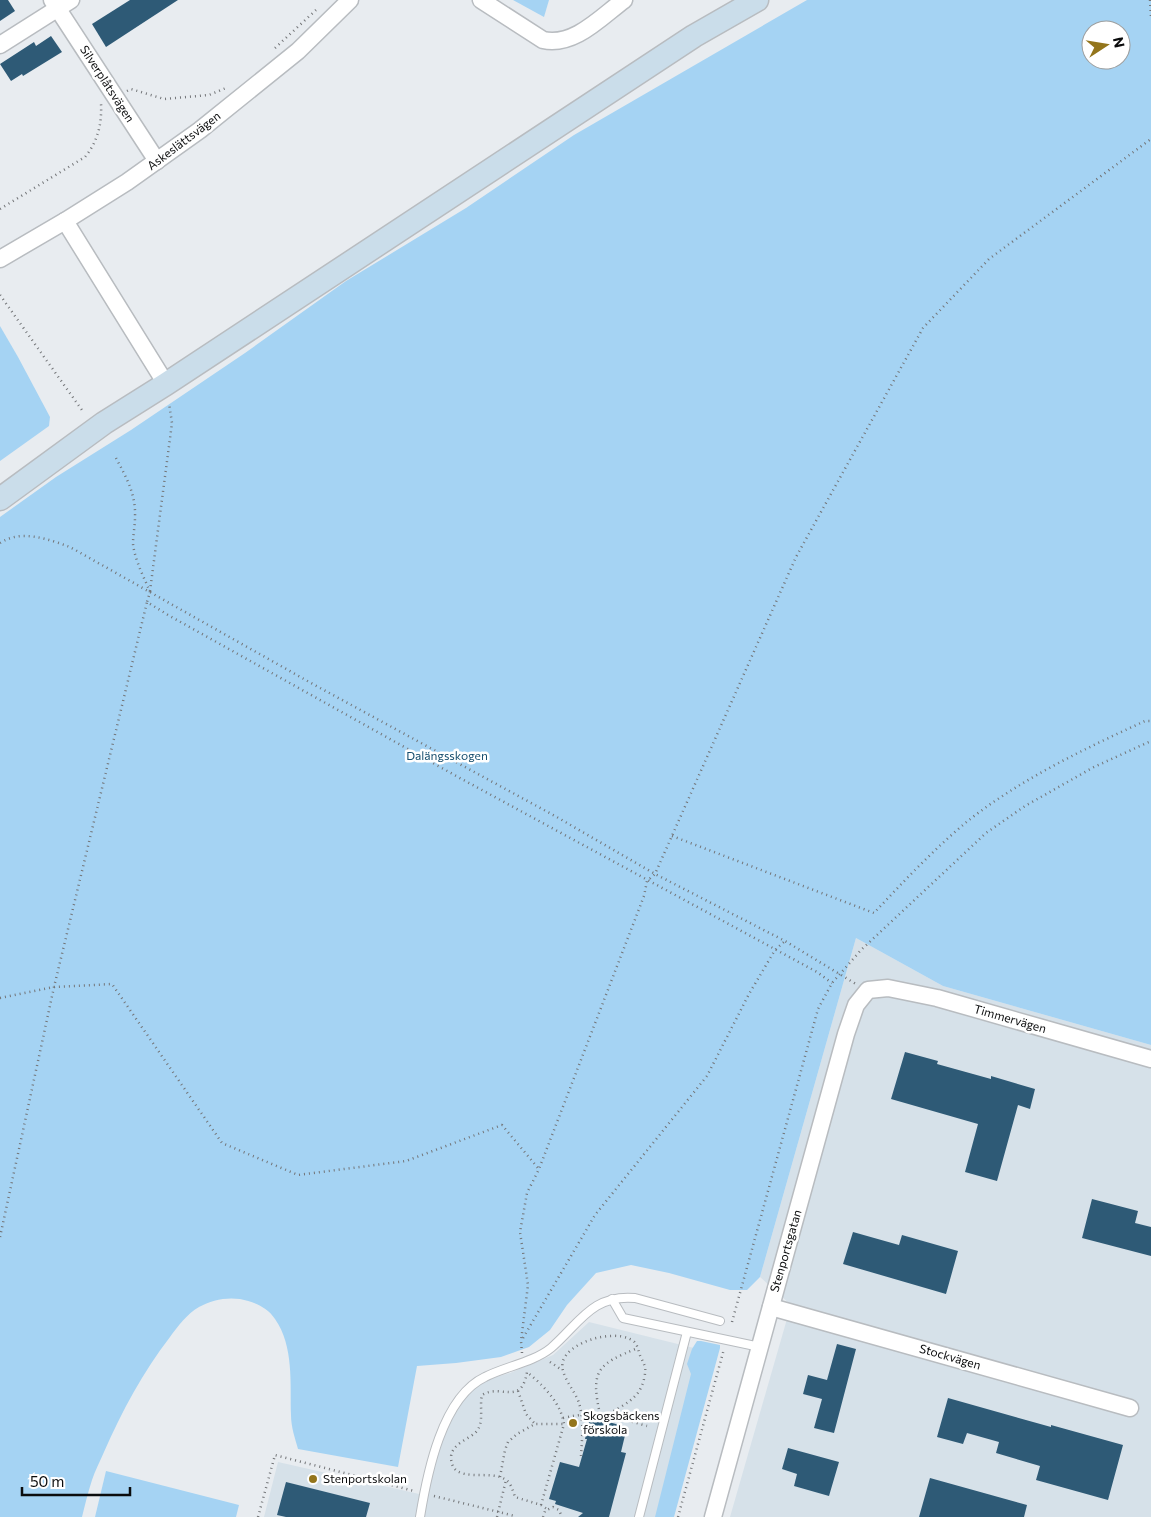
<svg xmlns="http://www.w3.org/2000/svg" width="1151" height="1517" font-family="Commissioner,sans-serif">
  <style>
    .built { fill: #d6e1e9 }
    .green { fill: #a5d3f3; fill-rule: evenodd }
    .building { fill: #2e5a76 }
    .lines { fill: none; stroke-linecap: round; stroke-linejoin: round }
    .service-casing { stroke: #b8bcc0; stroke-width: 10 }
    .minor-casing { stroke: #b8bcc0; stroke-width: 19 }
    .secondary-casing { stroke: #b8bcc0; stroke-width: 25 }
    .path { stroke: #737578; stroke-width: 2.5; stroke-dasharray: 1 4; stroke-linecap: butt }
    .service { stroke: #fff; stroke-width: 8 }
    .minor { stroke: #fff; stroke-width: 16 }
    .secondary { stroke: #caddea; stroke-width: 22 }
    .poi-dot { fill: #93751c; stroke: #fff; stroke-width: 2 }
    .labels { text-anchor: middle; stroke-width: 5; stroke-linejoin: round; paint-order: stroke }
    .street-label { font-size: 12px; fill: #0b0c0d; stroke: #fff }
    .park-label { font-size: 12px; fill: #154d6d; stroke: #fff }
    .poi-label { font-size: 12px; fill: #0b0c0d; stroke: #fff; text-anchor: start }
  </style>
  <rect width="100%" height="100%" fill="#e8ecf0"/>
  <g class="built">
    <path d="M856 938 943 986 1151 1045V1517H730L791 1305 760 1277Z"/>
    <path d="M589 1322 714 1353 670 1517H264L278 1462 428 1496 435 1464 444 1436 455 1411 470 1391 486 1380 510 1373 553 1355Z"/>
  </g>
  <g class="green">
    <path d="M513 0H549L544 17Z"/>
    <path d="M807 0H1151V1045L943 986 856 938 760 1277 747 1290H730L669 1273 631 1265 596 1273 567 1305 550 1330 529 1347 501 1357 456 1363 417 1366 398 1467 298 1449C295 1438 291 1427 291 1415 290 1384 294 1346 275 1319 267 1307 254 1302 240 1299 226 1297 211 1300 199 1307 187 1314 178 1326 170 1337 143 1372 122 1411 104 1452 100 1461 95 1471 92 1480 88 1492 85 1505 82 1517H0V517L56 477 131 430 245 353 346 281 466 208 574 135ZM1091 30H1121V60H1091Z"/>
    <path d="M0 326 18 357 50 417 49 426 0 461Z"/>
    <path d="M697 1341H701L720 1345V1348L674 1517H655L691 1374 687 1364 692 1349Z"/>
    <path d="M106 1471 239 1505 236 1517H95Z"/>
  </g>
  <g class="building">
    <path d="M0 0H8L15 11 0 21Z"/>
    <path d="M130 0H178L106 47 92 24Z"/>
    <path d="M51 36 62 52 23 76 22 74 11 81 0 64 34 42 36 46Z"/>
    <path d="M905 1052 938 1061 937 1064 991 1079V1076L1035 1089 1030 1109 1018 1105 997 1181 965 1172 978 1124 891 1099Z"/>
    <path d="M1092 1199 1138 1211 1135 1223 1151 1227V1256L1082 1238Z"/>
    <path d="M853 1232 899 1245 902 1235 958 1251 946 1294 843 1264Z"/>
    <path d="M837 1344 856 1349 834 1433 814 1428 822 1399 803 1394 808 1375 827 1380Z"/>
    <path d="M948 1398 1051 1427V1425L1123 1445 1108 1500 1036 1480 1040 1466 996 1453 999 1442 967 1433 963 1444 937 1437Z"/>
    <path d="M590 1417 627 1427 621 1452 626 1453 609 1517H578L583 1513 555 1504 556 1501 549 1499 560 1462 579 1467 587 1439H585Z"/>
    <path d="M788 1448 839 1462 829 1496 794 1486 797 1474 782 1469Z"/>
    <path d="M930 1478 1027 1505 1024 1517H919Z"/>
    <path d="M286 1482 370 1503 366 1517H286L277 1515Z"/>
  </g>
  <g class="lines">
    <g class="service-casing">
      <g id="service">
        <path d="M612 1299 623 1318 760 1347"/>
        <path d="M420 1517C427 1474 442 1397 485 1377 504 1367 534 1362 551 1348 579 1324 592 1294 635 1298L720 1321"/>
        <path d="M639 1517 687 1332"/>
      </g>
    </g>
    <g class="minor-casing">
      <g id="minor">
        <path d="M52 0 157 161"/>
        <path d="M481 0 543 40C574 47 601 17 624 0"/>
        <path d="M0 45 71 0"/>
        <path d="M65 221 166 384"/>
        <path d="M0 259 65 221 127 182 200 130 298 51 350 0"/>
        <path d="M771 1307 1130 1408"/>
        <path d="M713 1517 846 1034 856 1005 868 990 888 988 937 998 1151 1059"/>
      </g>
    </g>
    <g class="secondary-casing">
      <path id="secondary" d="M0 499 104 423 166 384 694 36 757 0"/>
    </g>
    <g class="path">
      <path d="M1150 0 1151 17"/>
      <path d="M275 48 316 10"/>
      <path d="M127 91 131 89 164 99 209 95 226 88"/>
      <path d="M0 209 85 157C98 141 102 124 101 103"/>
      <path d="M0 295 84 413"/>
      <path d="M116 458C126 477 136 494 135 517 135 526 133 535 133 544 135 561 144 577 150 592L147 602 168 615 458 777 817 972 832 983"/>
      <path d="M0 543C21 529 48 539 70 547L311 683 555 816 655 874 785 941 856 984"/>
      <path d="M150 591 172 423 169 403"/>
      <path d="M672 836 874 913C904 881 936 847 969 820 1021 779 1086 748 1145 721H1151"/>
      <path d="M0 998 54 987 112 984 222 1143 298 1175 406 1161 502 1125 538 1168"/>
      <path d="M0 1237 54 987 147 602"/>
      <path d="M732 1322 818 1009 832 983 861 950 986 833 1025 806 1094 767 1151 741"/>
      <path d="M523 1338 595 1215 707 1076 749 994 775 950 785 941"/>
      <path d="M522 1353 521 1341 528 1285 520 1232 527 1193 539 1169 644 896 647 881 655 874 796 557 923 328 989 259 1151 139"/>
      <path d="M550 1362 562 1370"/>
      <path d="M518 1391 526 1414 535 1424"/>
      <path d="M600 1414C590 1370 598 1364 638 1348"/>
      <path d="M563 1418C597 1410 615 1417 647 1426"/>
      <path d="M581 1456C582 1440 584 1419 579 1403 575 1390 559 1375 563 1361 570 1341 612 1330 630 1339 638 1342 638 1351 641 1358 646 1367 646 1370 644 1379 639 1400 624 1404 607 1415"/>
      <path d="M500 1477 505 1450 508 1442 517 1434 535 1424H564"/>
      <path d="M434 1496 515 1516 516 1517"/>
      <path d="M541 1505 564 1424C561 1403 543 1385 527 1372 521 1407 501 1383 482 1395 479 1407 485 1424 475 1433 467 1440 452 1444 451 1457 451 1486 491 1468 506 1480 511 1483 513 1491 515 1497L541 1505 547 1509"/>
      <path d="M258 1517 275 1455 414 1491"/>
      <path d="M497 1517 506 1480"/>
      <path d="M543 1517 545 1511 553 1507 559 1510 562 1517"/>
      <path d="M678 1517 724 1349"/>
    </g>
    <use href="#service" class="service"/>
    <use href="#minor" class="minor"/>
    <use href="#secondary" class="secondary"/>
  </g>
  <g class="poi-dot">
    <circle cx="573" cy="1423" r="5"/>
    <circle cx="313" cy="1479" r="5"/>
  </g>
  <g class="labels">
    <g class="street-label">
      <text transform="translate(107 84) rotate(57)" y="4">Silverplåtsvägen</text>
      <text transform="translate(184 141) rotate(-37)" y="4">Askeslättsvägen</text>
      <text transform="translate(1010 1019) rotate(16)" y="4">Timmervägen</text>
      <text transform="translate(786 1251) rotate(-74)" y="4">Stenportsgatan</text>
      <text transform="translate(950 1357) rotate(16)" y="4">Stockvägen</text>
    </g>
    <g class="park-label">
      <text x="447" y="760">Dalängsskogen</text>
    </g>
    <g class="poi-label">
      <text x="583" y="1420">Skogsbäckens<tspan x="583" dy="14">förskola</tspan></text>
      <text x="323" y="1483">Stenportskolan</text>
    </g>
  </g>
  <g transform="translate(1106 45) rotate(78)"><circle r="24" fill="#ffffff" stroke="#9d9e9e"/>
  <path d="M0-4L9 19L0 12L-9 19Z" fill="#93751c"/>
  <text y="-8" font-size="14" font-weight="bold" text-anchor="middle" fill="#0b0c0d">N</text>
  </g>
  <path d="M22 1487v8h108v-8" fill="none" stroke="#0b0c0d" stroke-width="2.5"/>
  <text x="30" y="1487" font-size="15" fill="#0b0c0d" stroke="#ffffff" stroke-width="4" paint-order="stroke">50 m</text>
</svg>
